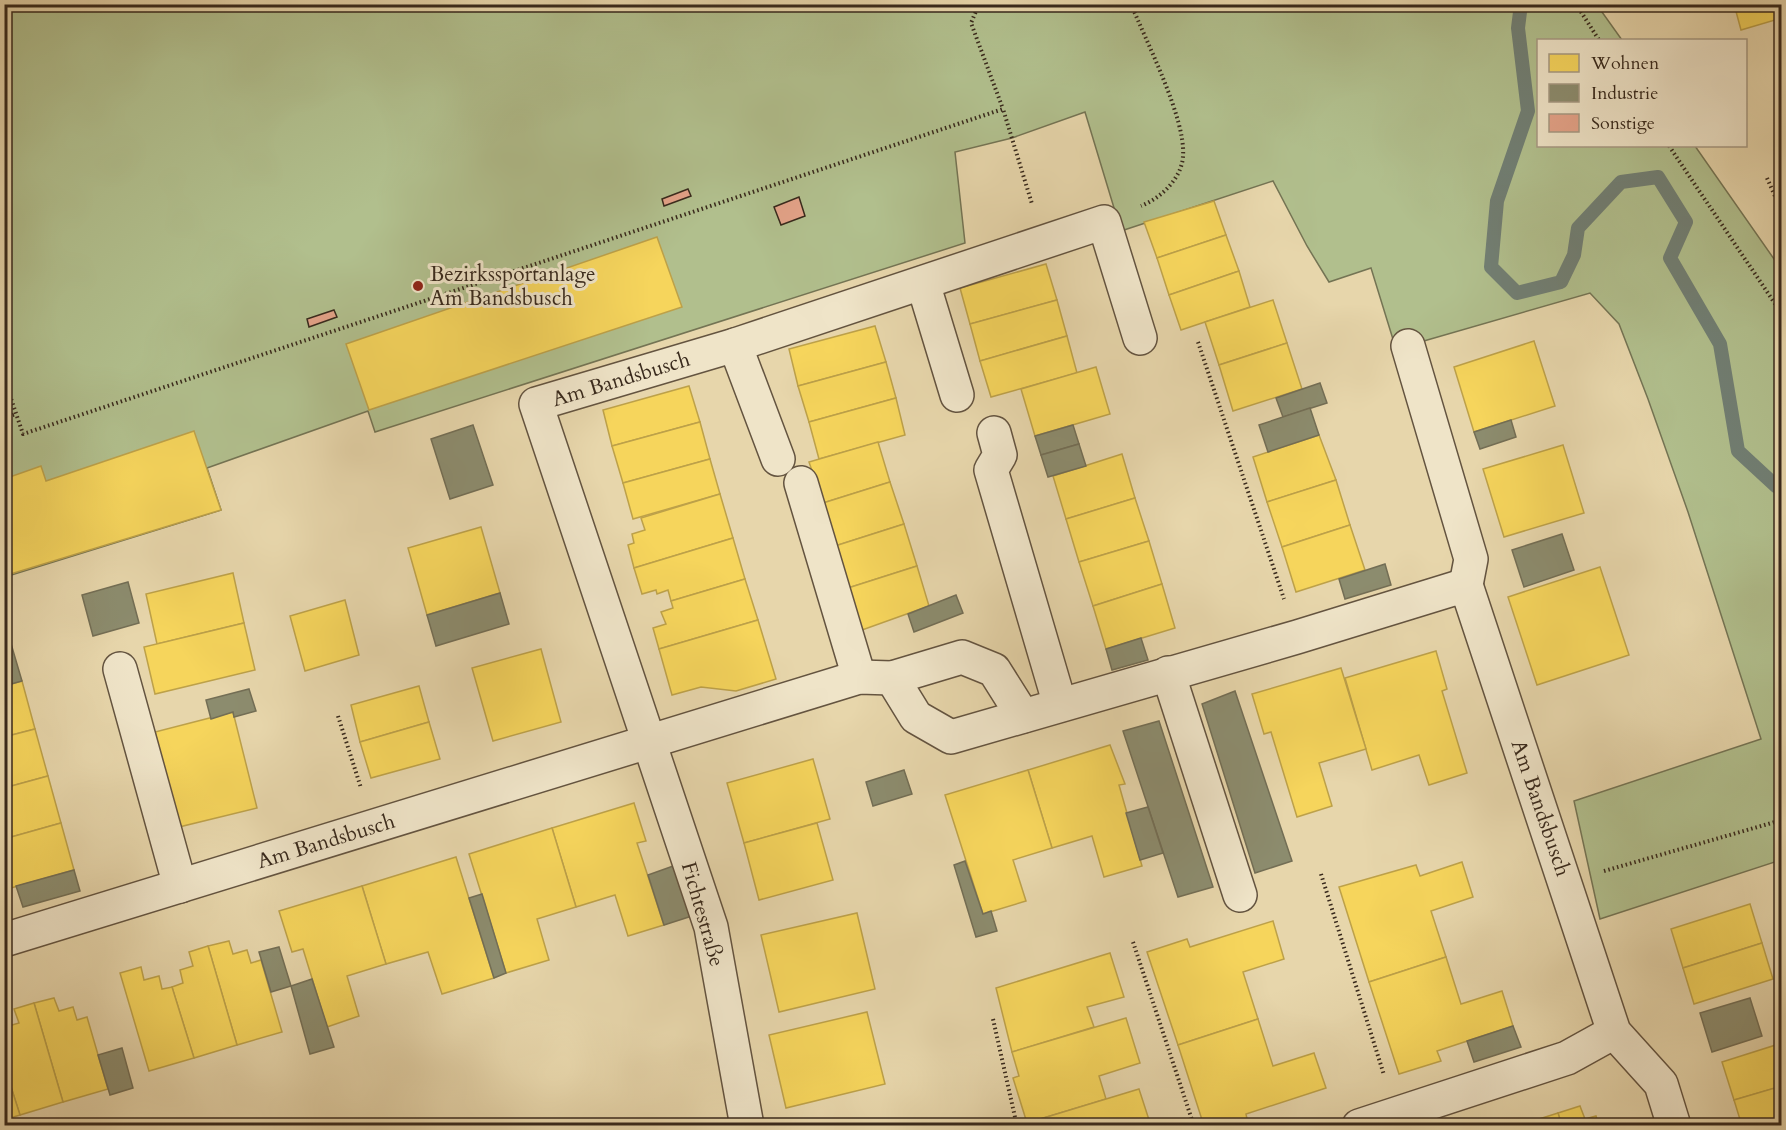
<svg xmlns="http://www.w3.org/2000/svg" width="1786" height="1130" font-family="Cardo,serif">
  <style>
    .green { fill: #b1bf8d; stroke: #747454; stroke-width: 1.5 }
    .homes { fill: #f6d55c; stroke: #bda149; stroke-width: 1.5 }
    .industry { fill: #8c8c6e; stroke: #736e55; stroke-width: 1.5 }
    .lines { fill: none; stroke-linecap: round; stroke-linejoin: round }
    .stream { stroke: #717f74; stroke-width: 14 }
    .building { fill: #e4a389; stroke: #38291c; stroke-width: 1.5 }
    .minor-casing { stroke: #645440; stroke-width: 36 }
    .path { stroke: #38291c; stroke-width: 4; stroke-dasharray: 1.5 3; stroke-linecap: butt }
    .minor { stroke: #efe4c8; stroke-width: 33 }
    .poi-dot { fill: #8f2418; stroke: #efe4c8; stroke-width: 2 }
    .labels { text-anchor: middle; stroke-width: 6; stroke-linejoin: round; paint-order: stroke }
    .poi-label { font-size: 21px; fill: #38291c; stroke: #efe4c8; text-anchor: start }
    .street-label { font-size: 21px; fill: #38291c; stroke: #efe4c8 }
  </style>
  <rect width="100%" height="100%" fill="#e7d6ab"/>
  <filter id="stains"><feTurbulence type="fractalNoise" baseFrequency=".00333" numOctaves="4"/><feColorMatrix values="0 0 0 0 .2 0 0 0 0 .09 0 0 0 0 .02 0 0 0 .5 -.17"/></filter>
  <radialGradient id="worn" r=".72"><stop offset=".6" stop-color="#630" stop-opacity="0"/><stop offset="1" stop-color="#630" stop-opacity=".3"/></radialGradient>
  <path class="green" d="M5 5H1597L1622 40H1538V146H1695L1781 269V860L1600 919 1574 801 1761 739 1688 512 1648 399 1619 324 1590 293 1396 349 1371 268 1329 282 1307 246 1273 181 1121 231 1085 112 1012 138 955 152 965 243 375 432 368 411 207 468 221 510 5 577Z"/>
  <g class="homes">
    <path d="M1734 4H1780L1782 18 1741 30Z"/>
    <path d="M1214 201 1226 235 1157 258 1144 222Z"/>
    <path d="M1226 235 1239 271 1169 295 1157 258Z"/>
    <path d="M657 237 682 307 369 410 346 344Z"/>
    <path d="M1046 264 1057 300 970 324 960 288Z"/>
    <path d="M1239 271 1250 307 1181 330 1169 295Z"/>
    <path d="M1057 300 1067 336 980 361 970 324Z"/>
    <path d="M1273 300 1287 343 1219 365 1205 322Z"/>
    <path d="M875 326 886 362 798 386 789 349Z"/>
    <path d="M1067 336 1077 373 991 397 980 361Z"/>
    <path d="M1534 341 1555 406 1474 432 1454 367Z"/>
    <path d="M1287 343 1302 389 1233 411 1219 365Z"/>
    <path d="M886 362 896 398 809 422 798 386Z"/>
    <path d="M1096 367 1110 414 1035 436 1021 389Z"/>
    <path d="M689 386 700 422 612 446 603 410Z"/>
    <path d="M896 398 905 435 819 459 809 422Z"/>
    <path d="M700 422 710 459 623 483 612 446Z"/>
    <path d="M194 431 221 510 4 576V479L41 466 46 481Z"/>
    <path d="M1319 435 1336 480 1267 502 1253 457Z"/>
    <path d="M878 442 890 482 823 503 809 462Z"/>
    <path d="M1563 445 1584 513 1504 537 1483 469Z"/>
    <path d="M1122 454 1135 498 1066 519 1053 476Z"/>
    <path d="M710 459 720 494 633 519 623 483Z"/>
    <path d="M1336 480 1350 525 1282 547 1267 502Z"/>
    <path d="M890 482 904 524 835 546 823 503Z"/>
    <path d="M720 494 733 538 634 568 628 545 634 543 632 534 645 530 641 518Z"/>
    <path d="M1135 498 1149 541 1079 562 1066 519Z"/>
    <path d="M904 524 917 566 848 588 835 546Z"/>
    <path d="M1350 525 1365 570 1296 592 1282 547Z"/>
    <path d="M481 527 500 593 427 615 408 548Z"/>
    <path d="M733 538 745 579 671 601 668 590 657 594 656 590 642 594 634 568Z"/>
    <path d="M1149 541 1162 584 1093 606 1079 562Z"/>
    <path d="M917 566 929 606 862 630 848 588Z"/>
    <path d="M1600 567 1629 655 1537 685 1508 597Z"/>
    <path d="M233 573 244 623 157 644 146 594Z"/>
    <path d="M745 579 758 620 659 649 653 628 666 624 661 612 673 608 671 601Z"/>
    <path d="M1162 584 1175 628 1106 649 1093 606Z"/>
    <path d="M345 600 359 655 305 671 290 616Z"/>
    <path d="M758 620 776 679 736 691 701 687 672 695 659 649Z"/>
    <path d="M244 623 255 670 155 694 144 647Z"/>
    <path d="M541 649 561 722 493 741 472 668Z"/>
    <path d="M1436 651 1447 689 1442 691 1467 773 1429 785 1419 755 1372 770 1345 678Z"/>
    <path d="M1341 668 1366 749 1319 763 1332 806 1297 817 1271 732 1264 734 1252 694Z"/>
    <path d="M22 681 35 729 4 737V686Z"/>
    <path d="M419 686 429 722 360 742 351 705Z"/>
    <path d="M233 712 257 808 179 827 155 732Z"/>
    <path d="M429 722 440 759 371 778 360 742Z"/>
    <path d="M35 729 48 776 4 788V737Z"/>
    <path d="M1110 745 1125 784 1119 785 1142 866 1104 877 1092 836 1052 848 1028 770Z"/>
    <path d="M813 759 830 819 744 843 727 783Z"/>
    <path d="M1028 770 1052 848 1013 860 1026 901 983 914 945 795Z"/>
    <path d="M48 776 61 823 4 839V788Z"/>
    <path d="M634 803 646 841 637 843 664 925 628 936 615 895 576 907 552 828Z"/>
    <path d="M61 823 74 870 4 890V839Z"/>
    <path d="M817 823 833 880 759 900 744 843Z"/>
    <path d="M552 828 576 907 537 919 549 960 506 973 469 854Z"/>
    <path d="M456 857 494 978 442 994 428 952 386 964 362 886Z"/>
    <path d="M1462 862 1473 897 1431 911 1446 957 1369 982 1339 887 1416 865 1420 876Z"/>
    <path d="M362 886 386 964 347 976 359 1016 327 1027 303 949 292 952 279 911Z"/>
    <path d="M1750 904 1762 943 1683 968 1671 929Z"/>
    <path d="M857 913 875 989 779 1012 761 935Z"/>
    <path d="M1273 921 1284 959 1243 972 1258 1019 1178 1045 1147 952 1187 939 1190 947Z"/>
    <path d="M229 941 233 954 247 950 251 963 261 960 282 1032 237 1045 208 946Z"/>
    <path d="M1762 943 1773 979 1694 1004 1683 968Z"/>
    <path d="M208 946 237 1045 194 1058 172 987 183 983 180 970 193 966 189 952Z"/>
    <path d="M1110 953 1124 997 1087 1007 1094 1027 1012 1052 996 988Z"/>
    <path d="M1446 957 1461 1004 1502 991 1513 1026 1437 1051 1441 1061 1399 1074 1369 982Z"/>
    <path d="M141 967 144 980 159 976 162 989 172 987 194 1058 149 1071 120 973Z"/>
    <path d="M54 998 59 1011 73 1007 77 1020 87 1017 108 1089 63 1102 34 1003Z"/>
    <path d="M34 1003 63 1102 20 1115 4 1065V1041L9 1040 5 1027 19 1023 14 1009Z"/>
    <path d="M867 1012 885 1084 786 1108 769 1035Z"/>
    <path d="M1126 1018 1140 1063 1099 1076 1106 1099 1027 1123 1013 1078 1019 1076 1012 1052Z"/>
    <path d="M1258 1019 1273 1066 1314 1053 1326 1088 1246 1114 1248 1124 1244 1126H1204L1178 1045Z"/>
    <path d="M1782 1043V1086L1734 1100 1722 1062Z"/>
    <path d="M4 1065 20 1115 4 1120Z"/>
    <path d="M1782 1086V1125L1742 1126 1734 1100Z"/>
    <path d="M1139 1089 1151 1126H1028L1027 1123Z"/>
    <path d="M1580 1106 1585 1119 1596 1116 1599 1126H1562L1558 1113Z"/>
    <path d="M1558 1113 1562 1126H1541L1539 1119Z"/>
  </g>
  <g class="industry">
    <path d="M1320 383 1327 403 1283 417 1276 398Z"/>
    <path d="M1310 408 1319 435 1268 452 1259 425Z"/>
    <path d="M1511 420 1516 437 1480 449 1474 432Z"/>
    <path d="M473 425 493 485 450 499 431 439Z"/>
    <path d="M1073 425 1079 444 1041 455 1035 436Z"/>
    <path d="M1079 444 1086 466 1048 477 1041 455Z"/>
    <path d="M1562 534 1574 570 1524 587 1512 550Z"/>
    <path d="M1385 564 1391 585 1345 599 1339 579Z"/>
    <path d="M128 582 139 623 93 636 82 595Z"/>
    <path d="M500 593 509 624 436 646 427 615Z"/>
    <path d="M956 595 963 613 914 632 908 614Z"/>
    <path d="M4 620 22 681 4 686Z"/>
    <path d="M1141 638 1148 660 1112 670 1106 649Z"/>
    <path d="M249 689 256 711 234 717 233 712 211 719 206 700Z"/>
    <path d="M1235 691 1292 861 1255 873 1202 704Z"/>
    <path d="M1159 721 1213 887 1178 897 1123 731Z"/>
    <path d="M904 770 912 794 873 806 866 782Z"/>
    <path d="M1148 807 1163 853 1140 860 1126 813Z"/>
    <path d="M965 861 983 914 991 911 997 931 976 937 954 865Z"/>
    <path d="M676 865 692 916 664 925 648 875Z"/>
    <path d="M74 870 80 891 23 907 16 886Z"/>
    <path d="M482 894 506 973 494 978 469 898Z"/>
    <path d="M279 947 291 986 271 992 259 952Z"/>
    <path d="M312 979 334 1047 310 1054 291 986Z"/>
    <path d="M1750 998 1762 1036 1712 1052 1700 1013Z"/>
    <path d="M1513 1026 1521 1047 1474 1062 1467 1041Z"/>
    <path d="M122 1048 133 1088 110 1095 98 1055Z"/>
  </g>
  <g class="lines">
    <path class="stream" d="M1521 4 1518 28 1528 111 1497 201 1491 267 1517 293 1561 282 1574 255 1578 228 1621 182 1658 177 1686 222 1670 258 1720 344 1738 451 1776 486 1782 488"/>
  </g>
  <g class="building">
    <path d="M688 189 691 196 664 206 662 199Z"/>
    <path d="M799 197 805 216 781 225 774 207Z"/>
    <path d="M334 310 337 317 309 327 307 319Z"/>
  </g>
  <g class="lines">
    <g class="minor-casing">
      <g id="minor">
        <path d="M923 283 957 395"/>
        <path d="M735 345 778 459"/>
        <path d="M1408 346 1471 559 1466 585"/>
        <path d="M994 433 1000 455 991 470 1060 705"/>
        <path d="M801 483 859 677"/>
        <path d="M120 669 180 886"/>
        <path d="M1168 673 1240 895"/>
        <path d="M892 678 916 717 951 737 1297 637 1466 585 1614 1032 1661 1084 1674 1126"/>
        <path d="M4 940 859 677 892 678 962 657 994 670 1023 716"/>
        <path d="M747 1126 711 927 536 404 735 345 1104 222 1140 338"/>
        <path d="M1359 1126 1567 1058 1614 1032"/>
      </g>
    </g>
    <g class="path">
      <path d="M979 4 971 23 1003 109"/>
      <path d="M1131 4C1146 41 1186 119 1183 156 1182 178 1161 198 1141 206"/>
      <path d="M1576 4 1599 40"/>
      <path d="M1669 146 1782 314"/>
      <path d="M1767 178 1782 212"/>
      <path d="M1198 342 1284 599"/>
      <path d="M4 378 23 434 1003 109 1032 204"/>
      <path d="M4 418 16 414"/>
      <path d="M338 716 361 788"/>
      <path d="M1604 871 1782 820"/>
      <path d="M1321 874 1384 1075"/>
      <path d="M1133 942 1194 1126"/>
      <path d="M993 1019 1017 1126"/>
    </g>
    <use href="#minor" class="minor"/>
  </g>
  <circle class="poi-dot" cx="418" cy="286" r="6"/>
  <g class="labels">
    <g class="poi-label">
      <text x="430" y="281">Bezirkssportanlage<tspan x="430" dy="24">Am Bandsbusch</tspan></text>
    </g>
    <g class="street-label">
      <text transform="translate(621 379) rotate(-17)" y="7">Am Bandsbusch</text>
      <text transform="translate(1541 808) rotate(71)" y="7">Am Bandsbusch</text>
      <text transform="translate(326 841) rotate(-17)" y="7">Am Bandsbusch</text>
      <text transform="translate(703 914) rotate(74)" y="7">Fichtestraße</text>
    </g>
  </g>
  <rect width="1786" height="1130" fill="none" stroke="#e7d6ab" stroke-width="24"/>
  <rect x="6" y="6" width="1774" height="1118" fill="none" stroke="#38291c" stroke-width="3"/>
  <rect x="12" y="12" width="1762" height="1106" fill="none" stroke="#38291c" stroke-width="1.5"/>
  <rect x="1537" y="39" width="210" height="108" fill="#efe4c8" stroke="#a69983" stroke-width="1.5"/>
  <rect x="1549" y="54" width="30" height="18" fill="#f6d55c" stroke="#a69983" stroke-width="1.5"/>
  <text x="1591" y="69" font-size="18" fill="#38291c">Wohnen</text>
  <rect x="1549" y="84" width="30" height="18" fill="#8c8c6e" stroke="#a69983" stroke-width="1.5"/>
  <text x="1591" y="99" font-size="18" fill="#38291c">Industrie</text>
  <rect x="1549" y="114" width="30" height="18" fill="#e4a389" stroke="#a69983" stroke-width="1.5"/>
  <text x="1591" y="129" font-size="18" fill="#38291c">Sonstige</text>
  <rect width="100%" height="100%" filter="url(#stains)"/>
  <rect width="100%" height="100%" fill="url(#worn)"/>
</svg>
